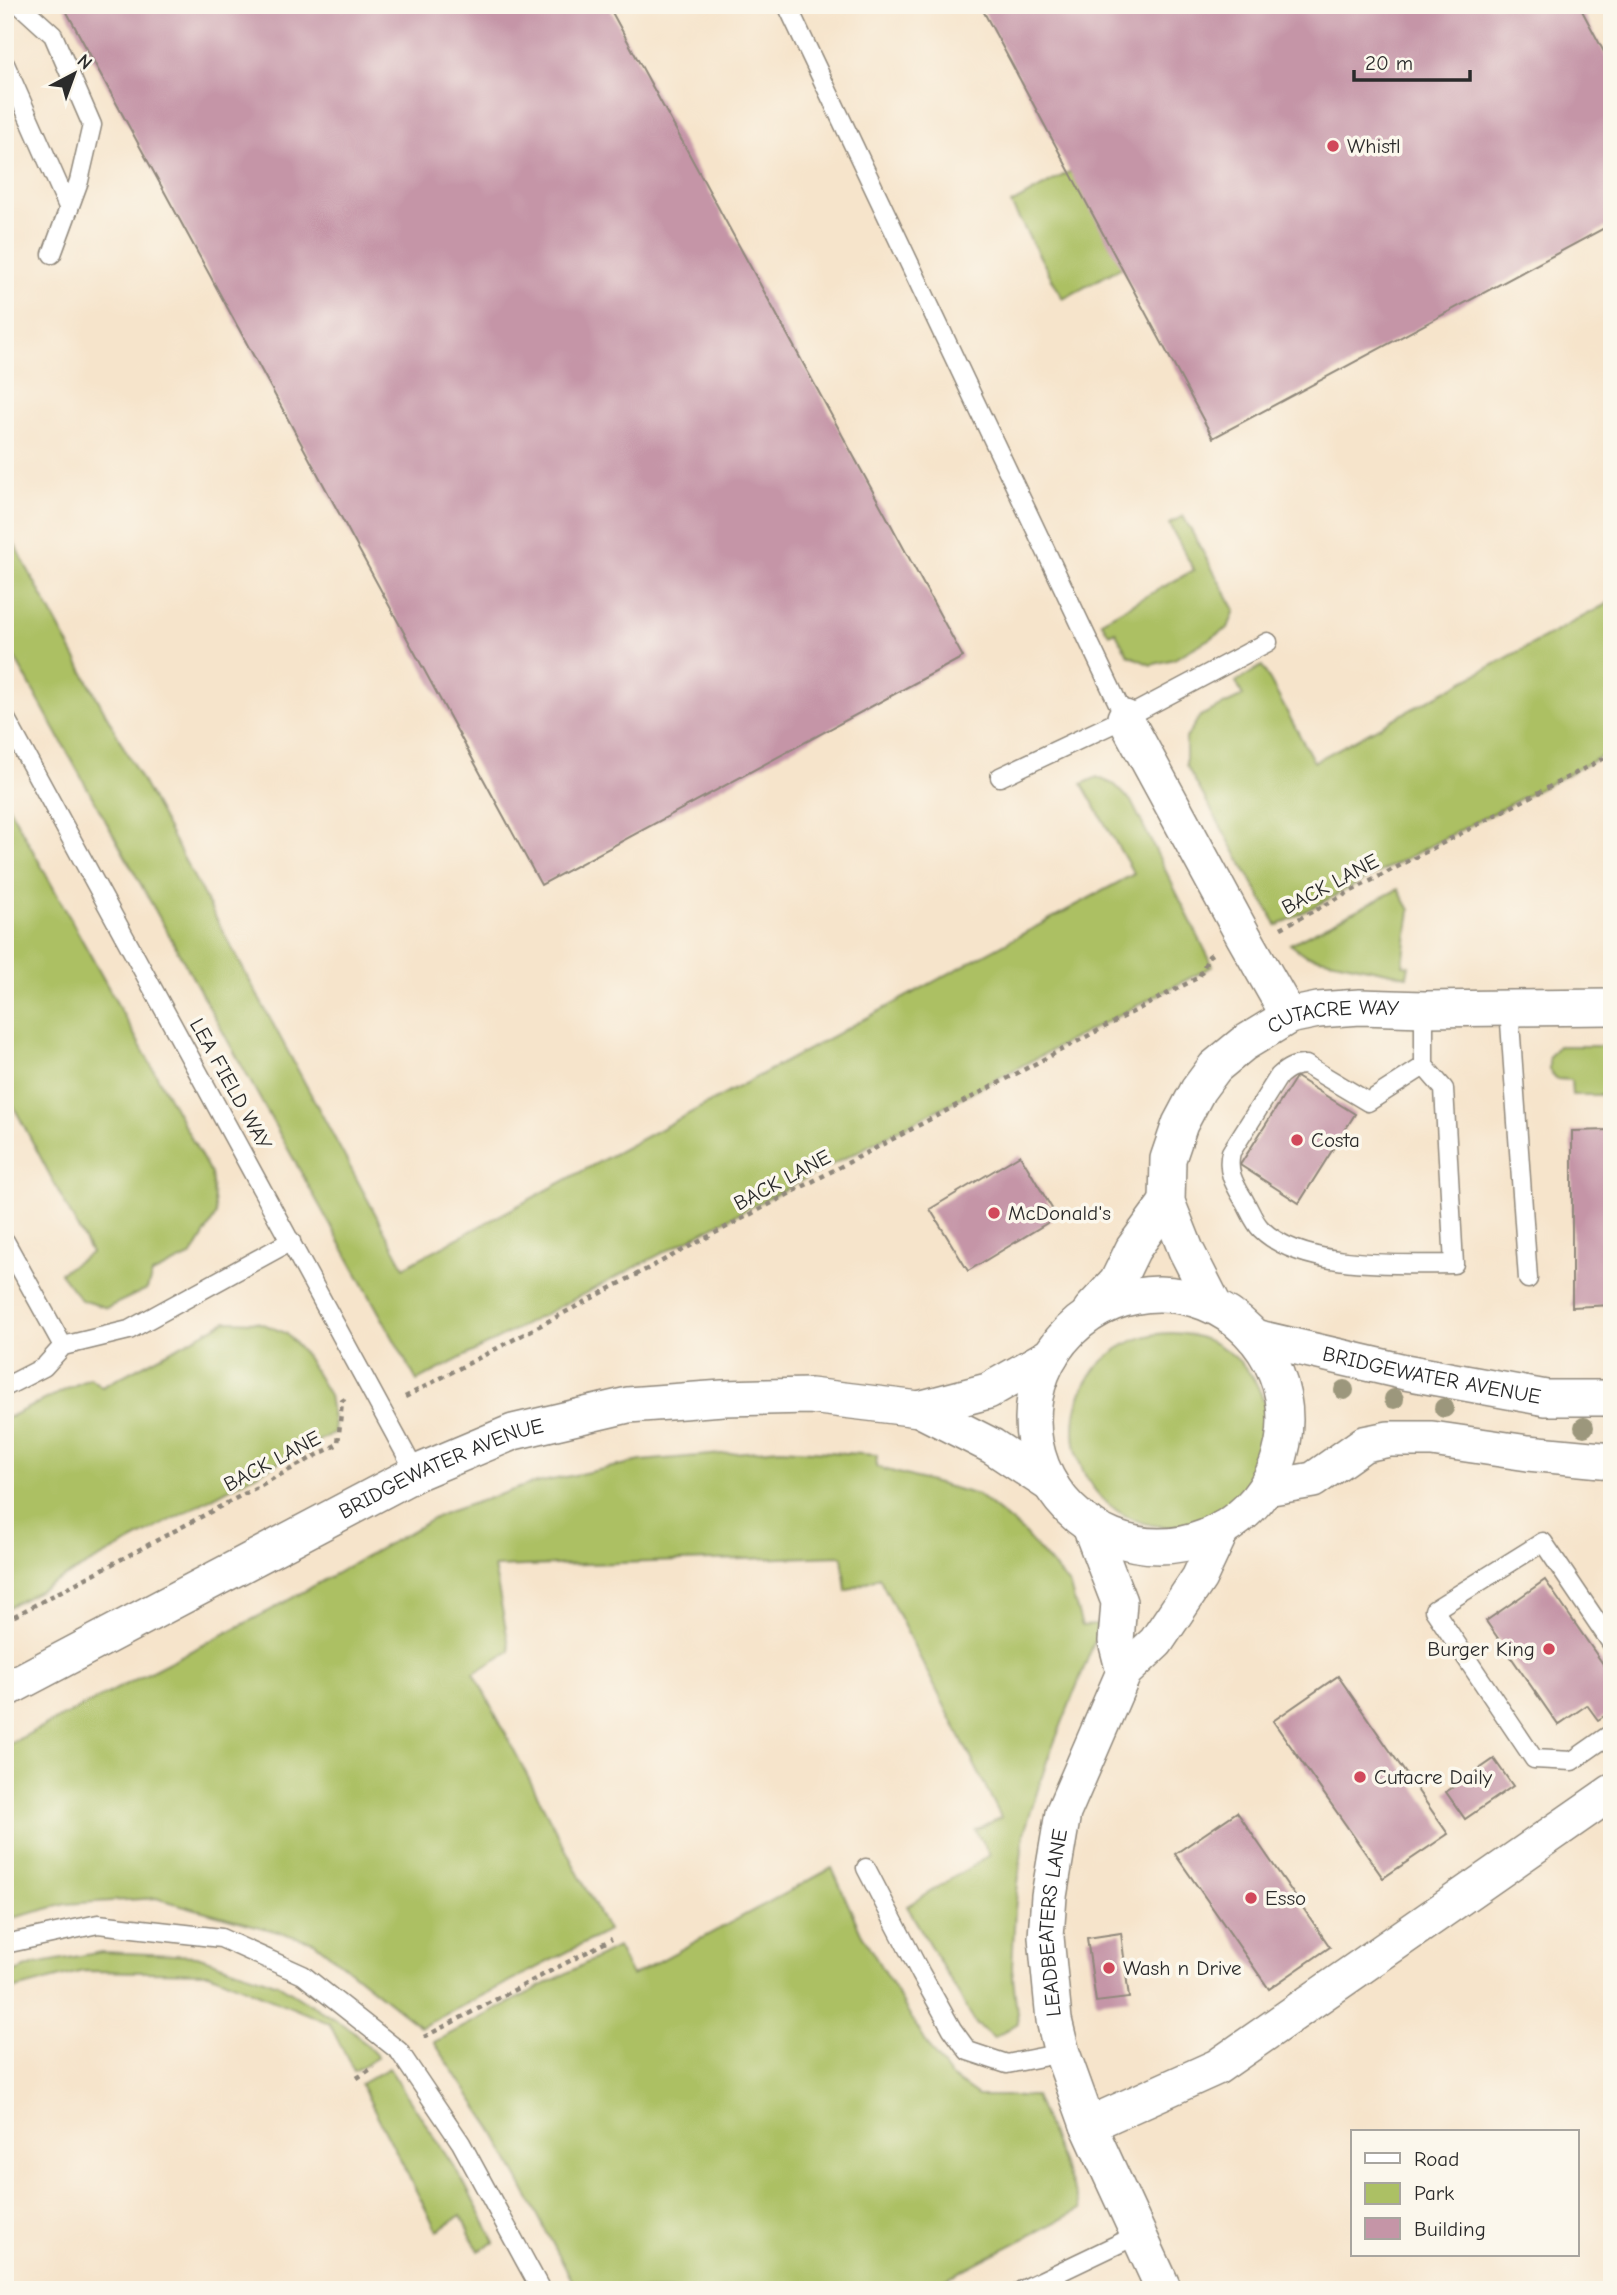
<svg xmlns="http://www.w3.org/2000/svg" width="1617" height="2295" font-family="'Comic Neue',sans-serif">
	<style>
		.green { fill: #acc064; stroke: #6c7648; stroke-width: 2 }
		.building { fill: #c595a7 }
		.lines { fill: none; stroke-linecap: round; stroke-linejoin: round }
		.service-casing { stroke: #90887b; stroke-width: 21 }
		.minor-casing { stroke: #90887b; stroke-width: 38 }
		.path { stroke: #90887b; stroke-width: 4.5; stroke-dasharray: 5 5; stroke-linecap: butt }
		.service { stroke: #fff; stroke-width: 18 }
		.minor { stroke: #fff; stroke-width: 35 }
		.tree { fill: #9c977c }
		.poi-dot { fill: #d1495b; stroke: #fbf7ec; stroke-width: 2.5 }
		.labels { text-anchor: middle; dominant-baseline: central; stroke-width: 7; stroke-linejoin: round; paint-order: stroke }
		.poi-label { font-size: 21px; fill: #2b2b2b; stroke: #fbf7ec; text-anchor: start }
		.street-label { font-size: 21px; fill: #2b2b2b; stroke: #fbf7ec }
	</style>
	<rect width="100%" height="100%" fill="#fbf7ec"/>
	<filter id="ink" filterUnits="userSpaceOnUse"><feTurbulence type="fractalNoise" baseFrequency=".0143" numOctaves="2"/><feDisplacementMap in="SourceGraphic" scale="14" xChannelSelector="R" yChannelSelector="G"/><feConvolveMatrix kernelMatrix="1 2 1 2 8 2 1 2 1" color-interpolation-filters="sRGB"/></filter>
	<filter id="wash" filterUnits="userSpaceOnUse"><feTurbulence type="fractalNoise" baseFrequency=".00686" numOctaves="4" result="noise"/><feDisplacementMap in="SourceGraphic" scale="28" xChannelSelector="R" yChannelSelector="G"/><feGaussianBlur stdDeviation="1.57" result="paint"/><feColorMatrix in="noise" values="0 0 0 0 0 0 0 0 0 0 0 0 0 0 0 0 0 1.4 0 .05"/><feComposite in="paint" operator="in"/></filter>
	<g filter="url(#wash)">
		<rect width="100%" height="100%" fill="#f6e4cb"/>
		<g class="green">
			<polygon points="1078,167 1131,262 1063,299 1011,204"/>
			<polygon points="1183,516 1235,610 1228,628 1174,659 1151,665 1128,655 1115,631 1109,634 1101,621 1194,570 1169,524"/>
			<polygon points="5,527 404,1267 1134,874 1082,784 1097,777 1115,785 1131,801 1213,966 417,1381 5,640"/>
			<polygon points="1612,601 1612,751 1277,926 1186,765 1186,738 1200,716 1243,696 1236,682 1262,666 1314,762"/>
			<polygon points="5,800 211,1174 216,1215 192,1255 152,1274 147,1289 107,1308 81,1300 60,1273 91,1253 5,1090"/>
			<polygon points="1398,889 1410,910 1403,965 1409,966 1407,976 1305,955 1290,944"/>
			<polygon points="1558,1046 1612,1046 1612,1095 1572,1095 1571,1080 1557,1079 1549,1070 1549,1057"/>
			<polygon points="226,1321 257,1322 286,1333 305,1355 329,1395 335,1432 5,1609 5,1419 90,1378 102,1387"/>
			<circle cx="1171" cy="1430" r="97"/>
			<polygon points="780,1449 877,1455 876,1467 978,1495 1023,1532 1069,1584 1082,1626 1097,1625 1095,1640 1047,1761 1024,1833 1015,1909 1012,1967 1018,2023 994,2038 976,2024 907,1906 990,1855 975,1830 1001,1817 879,1577 846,1591 842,1556 494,1567 510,1651 474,1673 608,1931 421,2027 314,1942 156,1898 66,1904 5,1920 5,1746 267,1612 442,1514 528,1485 641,1461"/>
			<polygon points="832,1868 861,1933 930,2049 950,2076 978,2096 1035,2096 1081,2209 924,2290 577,2290 493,2130 434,2042 617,1947 632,1976"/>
			<polygon points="102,1952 197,1956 278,1984 353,2031 378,2057 354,2071 329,2023 209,1973 83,1971 5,1992 5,1976 35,1964"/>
			<polygon points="389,2068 463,2181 495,2242 478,2251 461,2215 437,2231 361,2084"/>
		</g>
		<g id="blocks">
			<g class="building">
				<polygon points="63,5 608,5 963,657 541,885"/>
				<polygon points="980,5 1579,5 1612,67 1612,224 1213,438"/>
				<polygon points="1296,1077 1355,1114 1299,1203 1240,1165"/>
				<polygon points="1612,1130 1612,1305 1572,1307 1572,1131"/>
				<polygon points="1020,1155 1057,1217 968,1271 930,1209"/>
				<polygon points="1545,1580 1612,1677 1612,1711 1598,1720 1587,1705 1558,1725 1486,1621"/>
				<polygon points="1338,1676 1448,1834 1383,1878 1273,1721"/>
				<polygon points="1494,1759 1513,1786 1465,1819 1446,1792"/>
				<polygon points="1237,1812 1330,1947 1269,1989 1175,1854"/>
				<polygon points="1121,1933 1129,1998 1096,2002 1087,1938"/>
			</g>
		</g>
	</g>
	<g filter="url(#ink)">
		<use href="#blocks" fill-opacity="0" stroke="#90887b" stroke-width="2"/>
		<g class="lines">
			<defs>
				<g id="service">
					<polyline points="20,5 53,35 92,125 79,181 52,254"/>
					<polyline points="787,5 1125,718"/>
					<polyline points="5,64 69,209"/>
					<polyline points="5,717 416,1473"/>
					<polyline points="1000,777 1125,718 1268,642"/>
					<polyline points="1509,1008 1528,1279"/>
					<path d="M1424,1066L1368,1102L1306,1065C1294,1065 1288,1068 1279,1076L1231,1152C1226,1172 1235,1185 1245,1202C1250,1211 1254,1222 1261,1229C1303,1270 1400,1264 1454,1264L1444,1089L1424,1066V1009"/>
					<polyline points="5,1241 63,1346"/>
					<polyline points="5,1387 44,1367 63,1346 129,1330 291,1241"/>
					<polyline points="1612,1644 1543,1542 1434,1610 1534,1759 1572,1761 1612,1733"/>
					<polyline points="866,1868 921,1974 952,2029 968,2051 1007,2064 1062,2053"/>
					<polyline points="5,1944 98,1924 221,1938 303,1975 399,2051 461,2143 541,2290"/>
					<polyline points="1022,2290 1139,2234"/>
				</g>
				<g id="minor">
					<polyline points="1125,718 1244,937 1289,1016"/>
					<circle cx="1159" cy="1420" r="126"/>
					<path id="s1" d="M1213,1303L1186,1250L1167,1202L1168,1159L1180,1124L1198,1090L1215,1067L1243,1044L1289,1016L1318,1010L1360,1007L1424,1009L1612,1007"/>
					<polyline points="1091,1310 1117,1282 1133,1249 1167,1202"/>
					<path id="s2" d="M1254,1337L1405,1372L1546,1398H1612"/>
					<polyline points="919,1409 988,1391 1051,1355"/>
					<polyline points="1266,1488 1313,1480 1364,1444 1389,1439 1432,1439 1528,1453 1612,1461"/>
					<polyline points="1089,1524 1119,1602 1116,1641 1124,1672"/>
					<path id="s3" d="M5,1690L416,1473L513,1432L628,1405L723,1398L810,1396L919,1409L992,1446L1051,1485"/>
					<polyline points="1088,2125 1217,2067 1612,1792"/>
					<path id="s4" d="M1164,2290L1088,2125L1062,2053L1054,2020L1046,1937L1049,1896L1063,1813L1124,1672L1156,1642L1199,1578L1222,1529"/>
				</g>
			</defs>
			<use href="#service" class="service-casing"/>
			<use href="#minor" class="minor-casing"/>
			<g class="path">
				<polyline points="1281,928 1612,754"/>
				<polyline points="405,1397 1199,977 1209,956 1212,954"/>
				<polyline points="5,1621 338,1444 342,1401 345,1399"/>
				<polyline points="424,2037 612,1939"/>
				<polyline points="357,2078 374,2067"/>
			</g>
			<use href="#service" class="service"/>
			<use href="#minor" class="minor"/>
		</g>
		<g class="tree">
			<circle cx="1344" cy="1390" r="10"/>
			<circle cx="1394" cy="1399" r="10"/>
			<circle cx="1444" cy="1408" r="10"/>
			<circle cx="1584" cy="1427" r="10"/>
		</g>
	</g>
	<g class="poi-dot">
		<circle cx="1333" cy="146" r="7"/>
		<circle cx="1297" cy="1140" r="7"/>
		<circle cx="994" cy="1213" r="7"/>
		<circle cx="1549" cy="1649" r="7"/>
		<circle cx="1360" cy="1777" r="7"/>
		<circle cx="1251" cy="1898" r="7"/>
		<circle cx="1109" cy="1968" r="7"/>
	</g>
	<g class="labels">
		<g class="poi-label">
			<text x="1347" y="146">Whistl</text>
			<text x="1311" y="1140">Costa</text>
			<text x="1008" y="1213">McDonald's</text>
			<text x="1535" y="1649" text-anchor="end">Burger King</text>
			<text x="1374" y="1777">Cutacre Daily</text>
			<text x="1265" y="1898">Esso</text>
			<text x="1123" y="1968">Wash n Drive</text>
		</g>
		<g class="street-label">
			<text transform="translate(1330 884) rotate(-28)">BACK LANE</text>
			<text stroke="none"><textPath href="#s1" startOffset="392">CUTACRE WAY</textPath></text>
			<text transform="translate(231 1084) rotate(61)">LEA FIELD WAY</text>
			<text transform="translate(782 1180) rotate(-28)">BACK LANE</text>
			<text stroke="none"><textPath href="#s2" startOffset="182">BRIDGEWATER AVENUE</textPath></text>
			<text transform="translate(272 1461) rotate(-28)">BACK LANE</text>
			<text stroke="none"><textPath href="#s3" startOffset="490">BRIDGEWATER AVENUE</textPath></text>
			<text stroke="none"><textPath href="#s4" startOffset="390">LEADBEATERS LANE</textPath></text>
		</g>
	</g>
	<rect width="1617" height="2295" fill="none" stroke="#fbf7ec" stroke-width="28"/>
	<rect x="1351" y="2130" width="228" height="126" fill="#fbf7ec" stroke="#a8a59f" stroke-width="2"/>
	<rect x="1365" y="2153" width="35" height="10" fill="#ffffff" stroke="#a8a59f" stroke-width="2"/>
	<text x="1414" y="2166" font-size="21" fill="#2b2b2b">Road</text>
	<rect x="1365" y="2183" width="35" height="21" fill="#acc064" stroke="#a8a59f" stroke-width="2"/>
	<text x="1414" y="2200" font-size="21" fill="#2b2b2b">Park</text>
	<rect x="1365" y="2218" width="35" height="21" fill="#c595a7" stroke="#a8a59f" stroke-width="2"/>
	<text x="1414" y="2236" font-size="21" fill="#2b2b2b">Building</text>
	<g transform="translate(74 74) rotate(41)" stroke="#fbf7ec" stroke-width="5" paint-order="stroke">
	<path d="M0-5L12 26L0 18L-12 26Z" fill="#2b2b2b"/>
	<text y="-10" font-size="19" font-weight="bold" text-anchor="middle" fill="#2b2b2b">N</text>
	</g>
	<path d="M1354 70v10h116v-10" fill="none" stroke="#2b2b2b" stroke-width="3.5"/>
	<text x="1365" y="70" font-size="21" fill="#2b2b2b" stroke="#fbf7ec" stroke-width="5" paint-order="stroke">20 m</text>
</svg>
